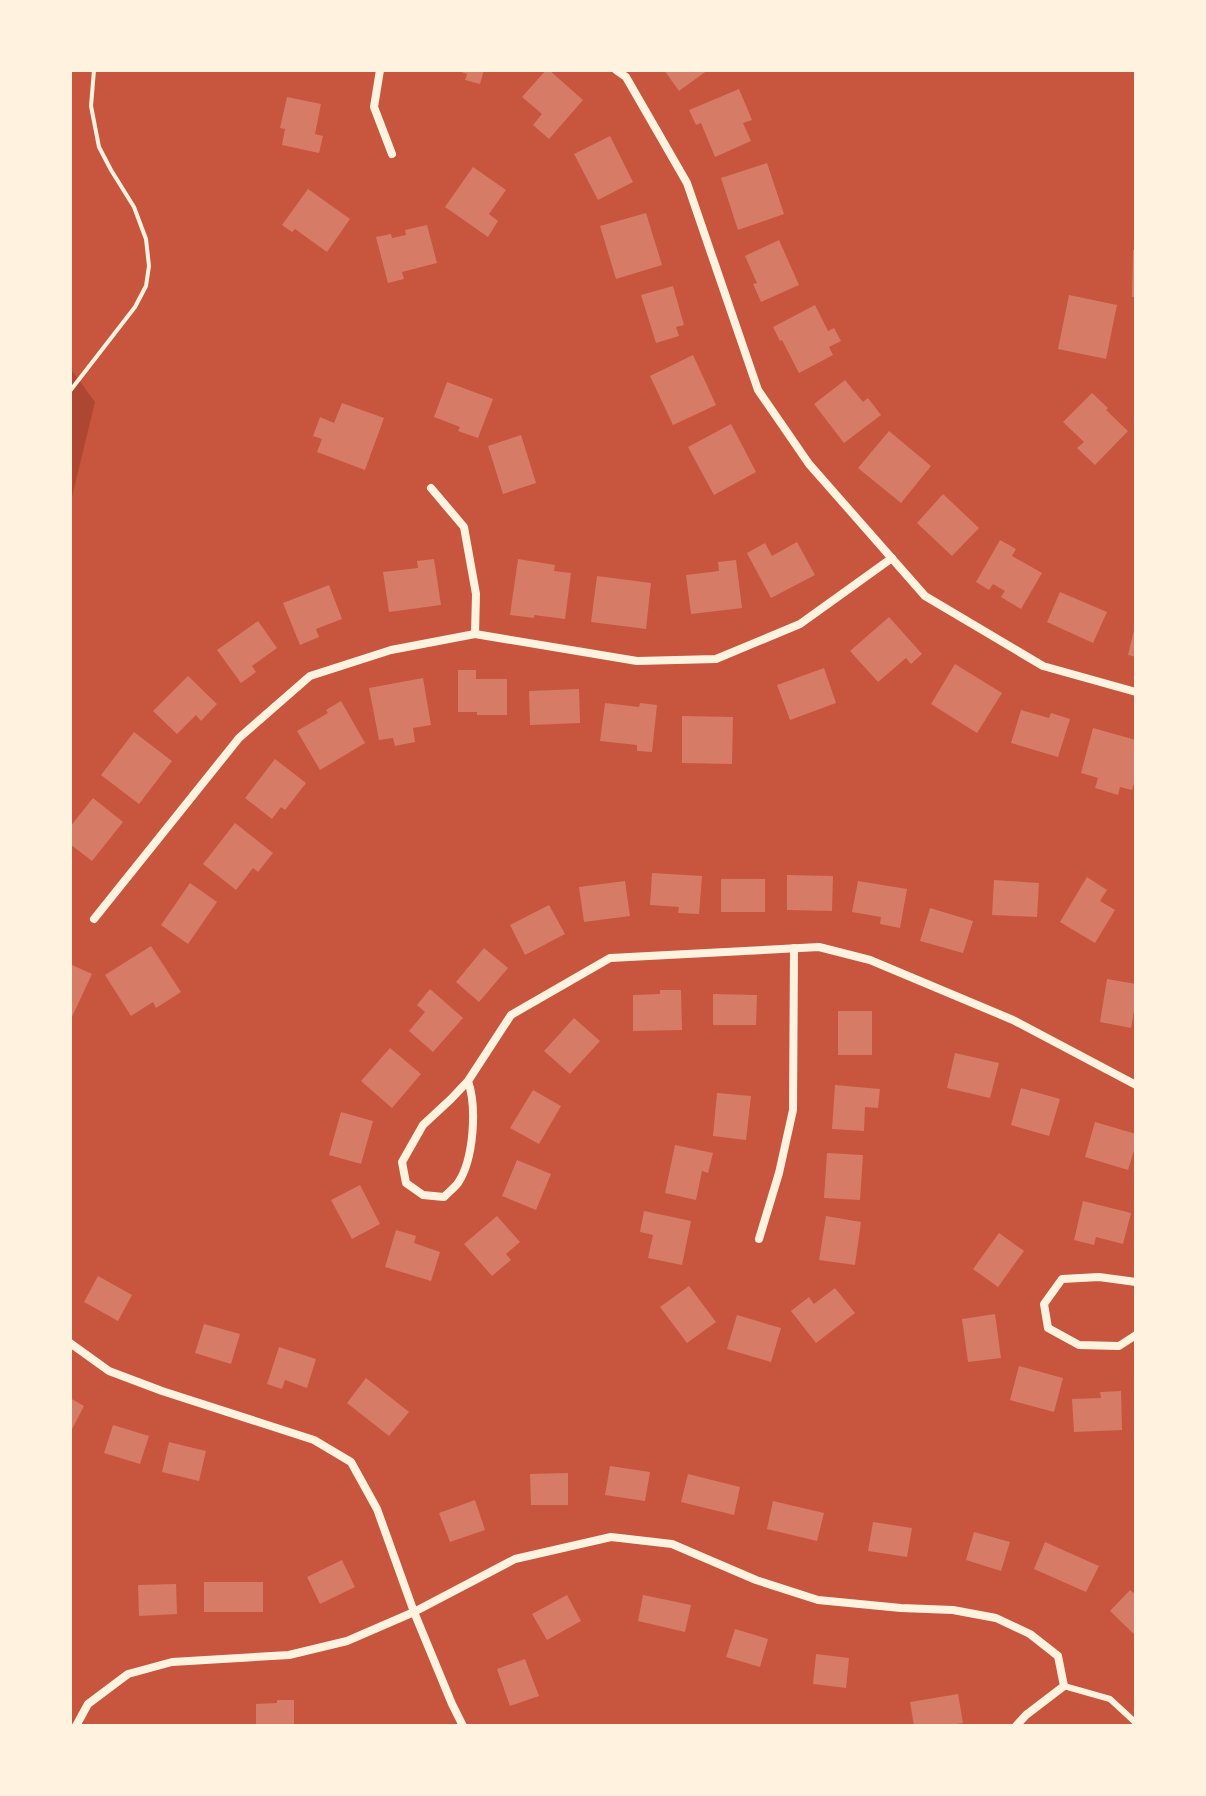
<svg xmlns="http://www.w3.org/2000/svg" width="1206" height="1796" font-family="Signika,sans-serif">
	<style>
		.green { fill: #ae4732 }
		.building { fill: #d67c66 }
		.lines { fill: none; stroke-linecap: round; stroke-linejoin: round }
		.path { stroke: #fff3e0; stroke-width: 4 }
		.service { stroke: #fff3e0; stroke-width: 6 }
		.minor { stroke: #fff3e0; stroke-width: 8 }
	</style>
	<rect width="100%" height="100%" fill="#c8553d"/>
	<polygon class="green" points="70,368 95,402 70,505"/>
	<g class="building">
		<polygon points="456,70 484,70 480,84 465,80 467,74"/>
		<polygon points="546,70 549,70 583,100 549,139 533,125 542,114 522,97"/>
		<polygon points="664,70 708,70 679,91"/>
		<polygon points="739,89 752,120 743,123 751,141 715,157 701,123 696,125 689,110"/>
		<polygon points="287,97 321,104 315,134 323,136 319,153 282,145 285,129 280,128"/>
		<polygon points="610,136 633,182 598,200 574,154"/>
		<polygon points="767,163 784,214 738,230 721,178"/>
		<polygon points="473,167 506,190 489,214 498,221 488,237 445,207"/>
		<polygon points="308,189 350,219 327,252 295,229 292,232 282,225"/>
		<polygon points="646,213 662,265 616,279 600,226"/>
		<polygon points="427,225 437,263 402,272 404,279 388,283 376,237 391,234 392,238 406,235 405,230"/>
		<polygon points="779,240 799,285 761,302 753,284 757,283 745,256"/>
		<polygon points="1133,250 1136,250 1136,297 1132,297"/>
		<polygon points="673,286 684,325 676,327 679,336 656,343 641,295"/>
		<polygon points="1069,295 1117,305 1106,359 1058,349"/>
		<polygon points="815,305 828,331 834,328 841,341 829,347 833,355 799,373 782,340 780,341 773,327"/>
		<polygon points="693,355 716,405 673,425 650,376"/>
		<polygon points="845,380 863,402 868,398 881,415 844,443 814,404"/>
		<polygon points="447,382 493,399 478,438 458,431 460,427 434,417"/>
		<polygon points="1092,393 1108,408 1106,410 1128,431 1095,465 1077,448 1084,442 1063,422"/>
		<polygon points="342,403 384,418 365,470 317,452 322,439 313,436 320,417 334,423"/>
		<polygon points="731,424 756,472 714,495 688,447"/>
		<polygon points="889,431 931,466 901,503 858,468"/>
		<polygon points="521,435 536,483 503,494 488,446"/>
		<polygon points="943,494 979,528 952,556 917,523"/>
		<polygon points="1000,540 1016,549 1012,556 1042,573 1021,609 1001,597 1005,591 993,584 989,590 976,582"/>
		<polygon points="797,542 815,575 771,598 747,553 765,543 772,556"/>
		<polygon points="434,559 441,605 389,612 383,572 418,568 417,561"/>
		<polygon points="518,559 555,565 554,571 571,573 565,619 534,615 534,618 510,615"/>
		<polygon points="736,560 742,608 691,614 686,575 719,571 718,562"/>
		<polygon points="597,576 651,583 646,629 591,622"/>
		<polygon points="329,585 342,619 316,629 319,637 300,645 283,603"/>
		<polygon points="1060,592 1107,612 1093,643 1047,622"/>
		<polygon points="889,617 922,654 911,664 906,658 878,682 850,651"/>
		<polygon points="258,621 277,648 252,666 256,672 241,683 217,650"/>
		<polygon points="1135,626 1136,627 1136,657 1128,655"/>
		<polygon points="955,664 1002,693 977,733 931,704"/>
		<polygon points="824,668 836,703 790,720 777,685"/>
		<polygon points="458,670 476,670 476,679 507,679 507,715 477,715 477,712 458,712"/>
		<polygon points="188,676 217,704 201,721 196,715 177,734 153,711"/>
		<polygon points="423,678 431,725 413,728 415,742 395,746 393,738 379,740 369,688"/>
		<polygon points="579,689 580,723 530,725 529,691"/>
		<polygon points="341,701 365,743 320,770 297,731 328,713 326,710"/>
		<polygon points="605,703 639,707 640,703 657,705 652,752 637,751 637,745 600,741"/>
		<polygon points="1021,710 1049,718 1051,713 1070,719 1058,757 1011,743"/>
		<polygon points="682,716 733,717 732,764 682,763"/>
		<polygon points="1093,728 1136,740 1136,777 1132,790 1120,787 1118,795 1095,788 1098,778 1081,773"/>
		<polygon points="134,732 172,761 139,804 101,775"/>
		<polygon points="275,759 306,783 285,810 281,807 272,819 245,798"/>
		<polygon points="93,798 123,822 92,861 70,844 70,827"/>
		<polygon points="235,823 273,853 258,872 253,868 236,890 203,864"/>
		<polygon points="652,873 702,876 699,914 678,913 679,907 650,905"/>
		<polygon points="787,875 833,876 832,911 787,910"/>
		<polygon points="1087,877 1107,890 1100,901 1115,910 1095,943 1060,922"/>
		<rect x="721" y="879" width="44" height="33"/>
		<polygon points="994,880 1039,883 1037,917 992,915"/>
		<polygon points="625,881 630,916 584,922 579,887"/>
		<polygon points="858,881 907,889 900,928 880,924 881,917 852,912"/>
		<polygon points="190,883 217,902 188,944 161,925"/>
		<polygon points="549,905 565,934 525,955 510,925"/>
		<polygon points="930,908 973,921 963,953 920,941"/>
		<polygon points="151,946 181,992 156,1008 153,1002 131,1016 105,975"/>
		<polygon points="484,948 508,968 479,1002 456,982"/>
		<polygon points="70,964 92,974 70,1021"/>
		<polygon points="1107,979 1136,984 1136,1000 1131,1028 1100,1022"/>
		<polygon points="430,989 463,1018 433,1052 409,1031 425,1012 417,1005"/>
		<polygon points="660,990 681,990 682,1030 633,1031 633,995 660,994"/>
		<polygon points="713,994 757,995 756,1025 713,1025"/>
		<rect x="838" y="1011" width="34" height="44"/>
		<polygon points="574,1018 600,1041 570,1074 544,1051"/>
		<polygon points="390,1048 421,1074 392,1108 361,1081"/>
		<polygon points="955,1053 999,1063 990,1098 947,1088"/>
		<polygon points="835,1085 880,1089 878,1108 865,1107 864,1131 832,1129"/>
		<polygon points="1021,1088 1060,1099 1049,1136 1011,1125"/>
		<polygon points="533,1090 561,1106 539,1144 510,1128"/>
		<polygon points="717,1093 751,1096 746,1140 713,1136"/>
		<polygon points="341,1112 373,1121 361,1164 329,1155"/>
		<polygon points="1095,1122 1136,1134 1136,1144 1128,1170 1085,1157"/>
		<polygon points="675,1145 713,1153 708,1173 702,1171 696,1200 665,1193"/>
		<polygon points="827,1153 863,1155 860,1200 824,1198"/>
		<polygon points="517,1160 551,1174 536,1210 502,1196"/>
		<polygon points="360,1185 380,1224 352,1239 331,1200"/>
		<polygon points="1083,1201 1131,1213 1123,1244 1096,1237 1094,1245 1074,1240"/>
		<polygon points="644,1211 691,1221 682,1265 648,1258 653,1235 640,1232"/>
		<polygon points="497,1216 520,1242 506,1254 511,1260 492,1276 464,1244"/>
		<polygon points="826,1216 861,1222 855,1265 819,1260"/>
		<polygon points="396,1230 416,1236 414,1243 440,1252 431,1281 385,1267"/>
		<polygon points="999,1233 1024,1251 998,1287 973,1269"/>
		<polygon points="98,1276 132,1295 118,1321 84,1302"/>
		<polygon points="689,1286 716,1322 687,1343 660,1307"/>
		<polygon points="835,1288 855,1313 816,1343 791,1311 809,1297 814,1304"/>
		<polygon points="995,1314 1001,1358 968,1362 962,1319"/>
		<polygon points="737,1315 781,1328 771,1362 727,1349"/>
		<polygon points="204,1324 240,1334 231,1364 195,1353"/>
		<polygon points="279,1347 316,1359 307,1388 285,1380 282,1389 267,1384"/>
		<polygon points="1019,1366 1063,1378 1054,1412 1010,1400"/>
		<polygon points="366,1378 409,1412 389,1436 347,1403"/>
		<polygon points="1121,1391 1122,1430 1074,1432 1072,1399 1101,1398 1100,1392"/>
		<polygon points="70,1398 84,1406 70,1433"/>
		<polygon points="113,1425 149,1436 140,1464 104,1453"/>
		<polygon points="169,1442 206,1451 199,1481 162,1472"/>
		<polygon points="610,1466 650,1472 645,1501 605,1495"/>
		<polygon points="568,1473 568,1505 531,1505 530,1474"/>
		<polygon points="688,1474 740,1487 734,1515 681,1502"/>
		<polygon points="475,1500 485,1530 450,1542 439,1513"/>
		<polygon points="773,1501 824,1513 817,1541 767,1529"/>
		<polygon points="873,1522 912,1528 907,1557 868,1551"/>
		<polygon points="974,1532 1010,1542 1001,1571 966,1560"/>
		<polygon points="1045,1542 1099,1566 1086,1592 1034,1569"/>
		<polygon points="342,1560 355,1587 320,1604 307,1577"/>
		<rect x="204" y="1582" width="59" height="30"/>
		<polygon points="176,1584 177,1614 139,1616 138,1585"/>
		<polygon points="1130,1590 1136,1595 1136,1636 1110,1611"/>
		<polygon points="567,1595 581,1621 547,1640 532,1614"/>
		<polygon points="643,1595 691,1605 685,1632 638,1621"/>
		<polygon points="735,1629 768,1639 760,1667 726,1657"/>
		<polygon points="816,1654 849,1658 846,1688 813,1684"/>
		<polygon points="525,1659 539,1696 510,1706 497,1669"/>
		<polygon points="958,1694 963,1723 943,1726 914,1726 910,1702"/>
		<polygon points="277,1700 294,1700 294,1726 256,1726 256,1704 277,1703"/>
	</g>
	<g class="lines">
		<polyline class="path" points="70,391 135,307 146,286 149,266 146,239 134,207 111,170 99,147 91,106 94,70"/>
		<polyline class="service" points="1064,1686 1110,1699 1136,1723"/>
		<g class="minor">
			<polyline points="380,70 374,107 392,154"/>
			<polyline points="616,70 626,77 687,183 758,390 809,464 925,596 1043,666 1136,692"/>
			<polyline points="431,488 464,527 476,594 475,634"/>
			<polyline points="94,919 239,738 310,676 391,650 475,634 637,661 716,659 800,624 892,558"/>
			<path d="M468,1081C477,1107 474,1159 458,1183C454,1188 449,1192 444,1197L423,1195L406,1183L402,1162L423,1125L451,1099L468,1081L511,1015L610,958L819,947L870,960L1013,1020L1136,1085"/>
			<polyline points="759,1239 779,1173 793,1110 794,948"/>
			<polyline points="1136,1282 1099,1277 1062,1279 1044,1304 1048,1328 1079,1345 1119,1346 1136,1335"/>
			<polyline points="70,1343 109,1371 162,1391 314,1440 351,1462 377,1509 414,1612 452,1704 463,1726"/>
			<polyline points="76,1726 88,1704 128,1674 172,1662 289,1655 347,1641 414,1612 515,1559 611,1537 672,1544 756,1580 818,1600 901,1608 953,1610 996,1618 1030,1634 1058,1656 1064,1686 1026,1715 1016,1726"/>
		</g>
	</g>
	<rect width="1206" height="1796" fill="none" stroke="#fff3e0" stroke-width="144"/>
</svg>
